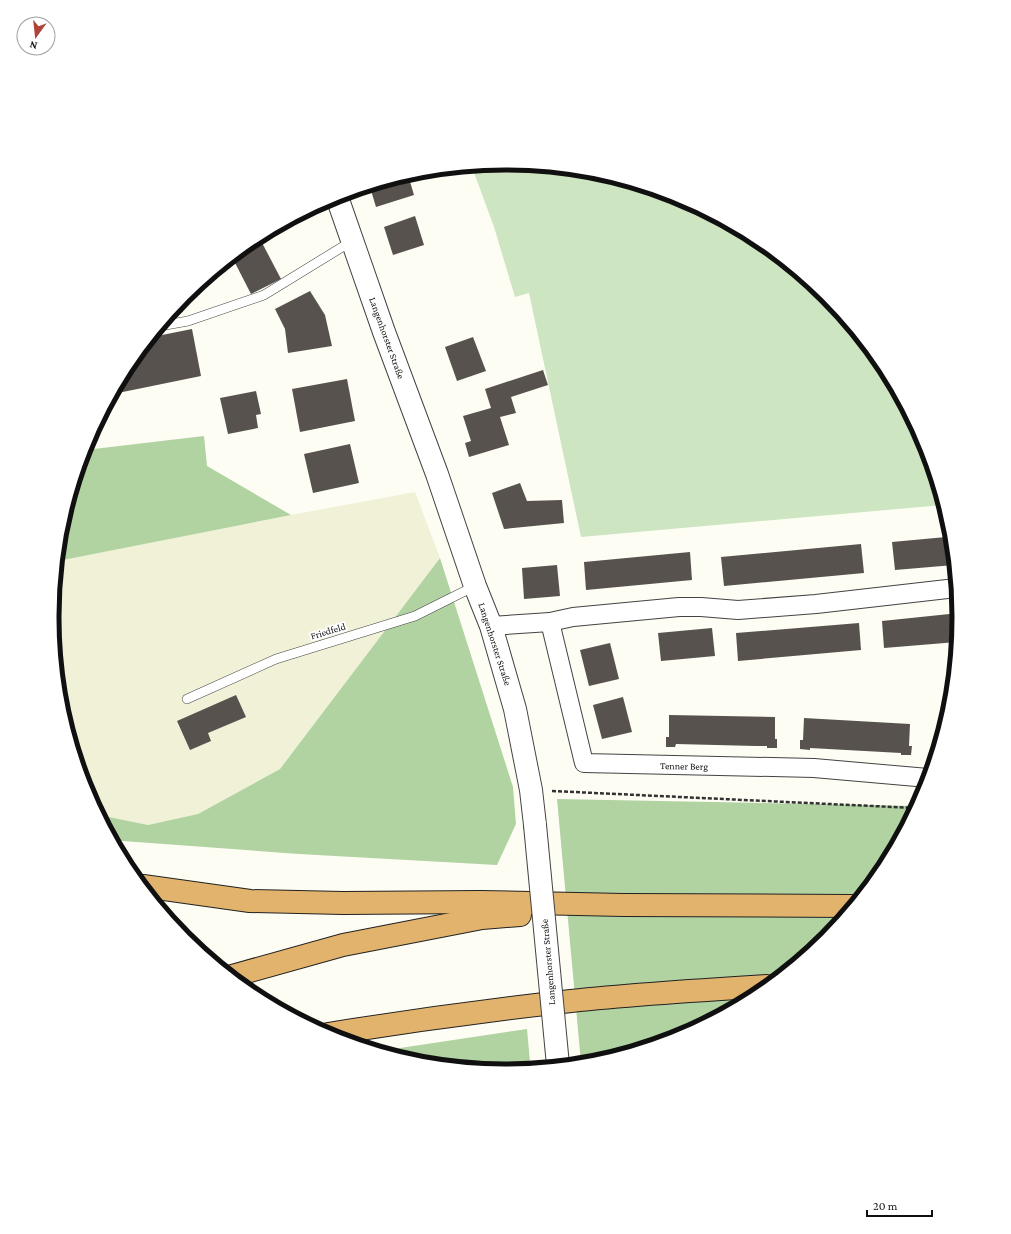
<svg xmlns="http://www.w3.org/2000/svg" width="1011" height="1234" font-family="'Crimson Pro',serif">
	<style>
		.farmland { fill: #f0f1d6 }
		.green { fill: #cee5c1 }
		.forest { fill: #b1d3a2 }
		.building { fill: #57524d }
		.lines { fill: none; stroke-linecap: round; stroke-linejoin: round }
		.service-casing { stroke: #434343; stroke-width: 10 }
		.minor-casing { stroke: #434343; stroke-width: 20 }
		.tertiary-casing { stroke: #434343; stroke-width: 24 }
		.motorway-casing { stroke: #212121; stroke-width: 24 }
		.path { stroke: #323232; stroke-width: 2.5; stroke-dasharray: 4 2; stroke-linecap: butt }
		.service { stroke: #fff; stroke-width: 9 }
		.minor { stroke: #fff; stroke-width: 18 }
		.tertiary { stroke: #fff; stroke-width: 22 }
		.motorway { stroke: #e2b36d; stroke-width: 22 }
		.tertiary-bridge-casing { stroke: #434343; stroke-width: 24; stroke-linecap: butt }
		.tertiary-bridge { stroke: #fff; stroke-width: 22 }
		.labels { text-anchor: middle; dominant-baseline: central; stroke-width: 4; stroke-linejoin: round; paint-order: stroke }
		.street-label { font-size: 10px; fill: #101010; stroke: #fff }
		.rim { fill: none; stroke: #101010; stroke-width: 5 }
	</style>
	<rect width="100%" height="100%" fill="#fdfdf4"/>
	<polygon class="farmland" points="415,492 440,558 280,769 198,814 148,825 99,815 86,790 61,705 52,617 58,561 291,515"/>
	<polygon class="green" points="506,164 594,172 679,198 758,240 826,296 883,365 925,444 943,505 581,537 529,293 515,297 494,227 472,167"/>
	<g class="forest">
		<polygon points="204,436 207,466 291,515 58,561 61,528 85,450"/>
		<polygon points="440,558 513,787 516,824 497,865 299,854 123,841 112,839 99,815 148,825 198,814 280,769"/>
		<polygon points="557,799 916,806 882,869 826,938 757,994 679,1036 594,1062 581,1063"/>
		<polygon points="527,1029 530,1062 484,1068 417,1062 380,1051"/>
	</g>
	<g class="building">
		<polygon points="408,175 414,195 376,207 370,187"/>
		<polygon points="415,216 424,245 393,255 384,227"/>
		<polygon points="259,237 281,279 251,294 232,257 254,240"/>
		<polygon points="310,291 325,315 332,346 288,353 285,329 275,309"/>
		<polygon points="181,301 183,312 170,315 174,309"/>
		<polygon points="192,329 201,376 113,394 129,365 152,337"/>
		<polygon points="473,337 486,371 457,381 445,347"/>
		<polygon points="543,370 548,385 511,397 516,413 500,417 509,445 469,457 465,443 471,441 463,416 491,408 485,389"/>
		<polygon points="347,379 355,421 300,432 292,389"/>
		<polygon points="256,391 261,414 256,415 258,428 228,434 220,398"/>
		<polygon points="350,444 359,483 313,493 304,454"/>
		<polygon points="520,483 527,501 562,500 564,523 504,529 492,493"/>
		<polygon points="946,537 951,537 954,565 895,570 892,542"/>
		<polygon points="861,544 864,573 724,586 721,557"/>
		<polygon points="690,552 692,580 586,590 584,562"/>
		<polygon points="557,565 560,596 524,599 522,568"/>
		<polygon points="959,613 957,642 884,648 882,621"/>
		<polygon points="859,623 861,650 738,661 736,633"/>
		<polygon points="712,628 715,656 661,661 658,633"/>
		<polygon points="610,643 619,679 589,686 580,650"/>
		<polygon points="236,695 246,717 208,733 211,741 190,750 177,721"/>
		<polygon points="623,697 632,732 602,739 593,705"/>
		<polygon points="669,715 775,717 775,739 777,739 777,748 767,748 767,746 756,746 676,744 675,747 666,747 666,737 669,737"/>
		<polygon points="804,718 910,724 909,746 912,746 911,755 901,755 901,753 810,748 810,750 800,749 800,740 803,740"/>
		<polygon points="939,726 944,726 934,759 934,747 937,748"/>
	</g>
	<g class="lines">
		<defs>
			<g id="service">
				<polyline points="160,326 188,321 264,295 352,241"/>
				<polyline points="187,699 276,659 415,616 475,586"/>
			</g>
			<g id="minor">
				<polyline points="550,622 584,763 814,768 928,778"/>
				<polyline points="491,626 550,622 573,617 679,607 701,607 738,610 816,604 956,588"/>
			</g>
			<polyline id="tertiary" points="337,197 384,332 437,474 475,586 491,626 515,709 531,790 535,825"/>
			<g id="motorway">
				<polyline points="143,886 250,901 343,903 481,902 623,905 852,906"/>
				<polyline points="232,976 343,945 482,918 520,915"/>
				<path d="M328,1034C409,1021 490,1010 571,1001C636,994 702,990 767,986"/>
			</g>
		</defs>
		<use href="#service" class="service-casing"/>
		<use href="#minor" class="minor-casing"/>
		<use href="#tertiary" class="tertiary-casing"/>
		<use href="#motorway" class="motorway-casing"/>
		<polyline class="path" points="552,791 915,808"/>
		<use href="#service" class="service"/>
		<use href="#minor" class="minor"/>
		<use href="#tertiary" class="tertiary"/>
		<use href="#motorway" class="motorway"/>
		<defs>
			<polyline id="tertiary-bridge" points="535,825 558,1065"/>
		</defs>
		<use href="#tertiary-bridge" class="tertiary-bridge-casing"/>
		<use href="#tertiary-bridge" class="tertiary-bridge"/>
	</g>
	<g class="labels">
		<g class="street-label">
			<text transform="translate(387 338) rotate(70)">Langenhorster Straße</text>
			<text transform="translate(328 631) rotate(-17)">Friedfeld</text>
			<text transform="translate(495 644) rotate(72)">Langenhorster Straße</text>
			<text transform="translate(684 766) rotate(1)">Tenner Berg</text>
			<text transform="translate(548 962) rotate(-95)">Langenhorster Straße</text>
		</g>
	</g>
	<path d="M0 0H1011V1234H0ZM505 170H506A446 446 0 0 1 952 616V618A446 446 0 0 1 506 1064H505A446 446 0 0 1 59 618V616A446 446 0 0 1 505 170Z" fill="#fff" fill-rule="evenodd"/>
	<path class="rim" d="M505 170H506A446 446 0 0 1 952 616V618A446 446 0 0 1 506 1064H505A446 446 0 0 1 59 618V616A446 446 0 0 1 505 170Z"/>
	<g transform="translate(36 36) rotate(195)"><circle r="19" fill="#ffffff" stroke="#9f9f9f"/>
	<path d="M0-3L7 15L0 10L-7 15Z" fill="#af4439"/>
	<text y="-6" font-size="11" font-weight="bold" text-anchor="middle" fill="#101010">N</text>
	</g>
	<path d="M867 1210v6h65v-6" fill="none" stroke="#101010" stroke-width="2"/>
	<text x="873" y="1210" font-size="12" fill="#101010" stroke="#ffffff" stroke-width="3" paint-order="stroke">20 m</text>
</svg>
